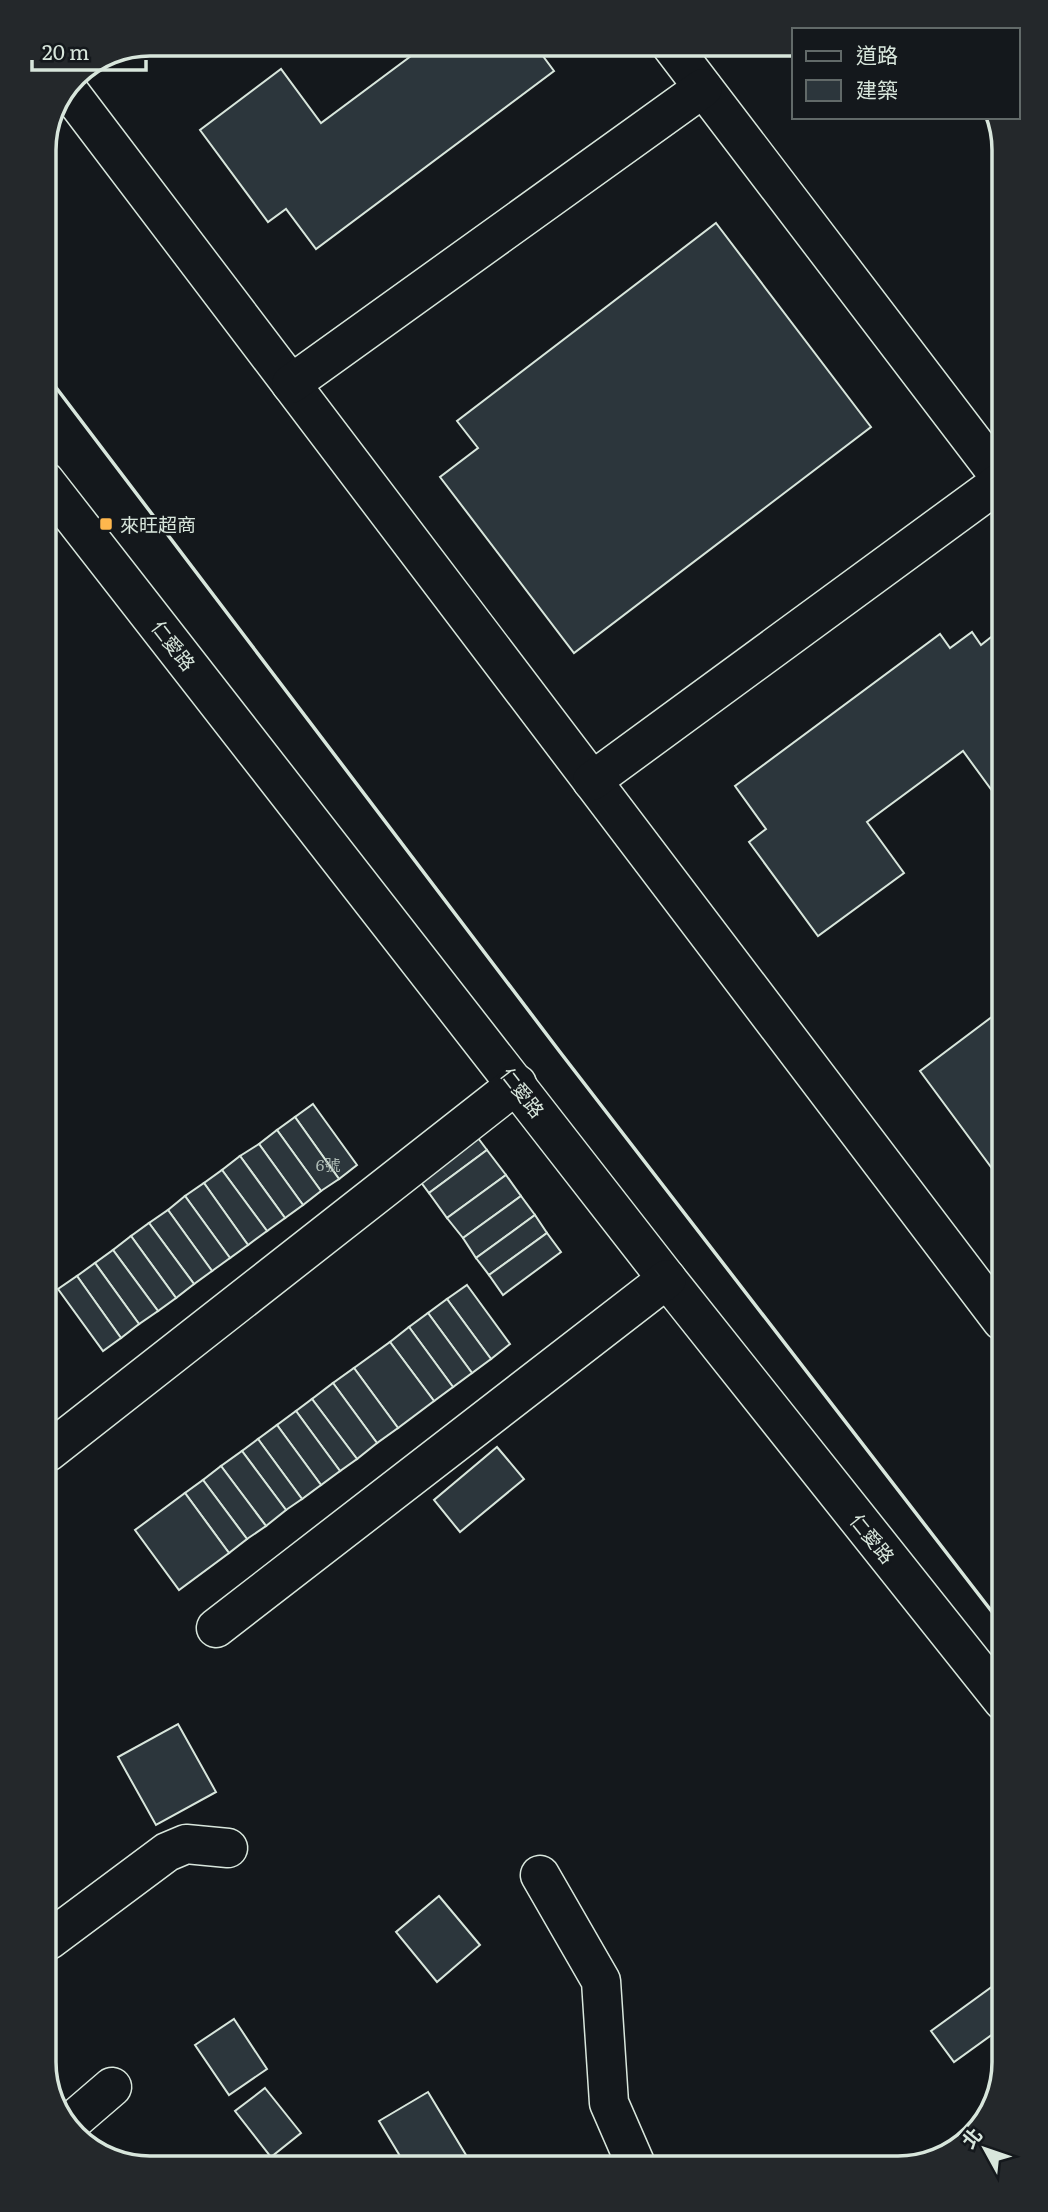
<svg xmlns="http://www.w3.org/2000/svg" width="1048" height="2212" font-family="Literata,'Noto Sans TC',serif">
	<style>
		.building { fill: #2c363c; stroke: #d8e6dc; stroke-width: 2 }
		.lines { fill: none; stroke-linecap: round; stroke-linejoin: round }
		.minor-casing { stroke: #d8e6dc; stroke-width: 41 }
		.minor { stroke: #14181c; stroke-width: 38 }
		.wall { stroke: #d8e6dc; stroke-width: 3.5 }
		.poi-dot { fill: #ffb74d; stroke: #14181c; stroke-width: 2.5 }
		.labels { text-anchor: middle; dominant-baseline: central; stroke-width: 5; stroke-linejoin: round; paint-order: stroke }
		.number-label { font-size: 16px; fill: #adbab4 }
		.poi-label { font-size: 19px; fill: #d8e6dc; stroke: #14181c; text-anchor: start }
		.street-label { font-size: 19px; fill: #d8e6dc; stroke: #14181c }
		.rim { fill: none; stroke: #d8e6dc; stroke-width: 3.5 }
	</style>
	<rect width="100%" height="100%" fill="#14181c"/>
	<g class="building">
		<polygon points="415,44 534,44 554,71 316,249 286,209 268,222 200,130 281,69 321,123 419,50"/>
		<polygon points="716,223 871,427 574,653 440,477 478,448 457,421"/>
		<polygon points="1000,630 1001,803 963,751 867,822 904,873 818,936 749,842 766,829 735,786 940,634 950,648 972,632 981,645"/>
		<polygon points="1001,1010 1002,1182 920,1071"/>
		<polygon points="313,1104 357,1165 339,1179 295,1117"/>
		<polygon points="295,1117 339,1179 321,1191 277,1130"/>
		<polygon points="277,1130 321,1191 303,1205 259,1144"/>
		<polygon points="472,1130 487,1150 429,1193 414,1173"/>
		<polygon points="259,1144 303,1205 285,1218 240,1156"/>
		<polygon points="487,1150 506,1175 447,1218 429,1193"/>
		<polygon points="240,1156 285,1218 267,1231 222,1170"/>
		<polygon points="222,1170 267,1231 248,1245 204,1183"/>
		<polygon points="506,1175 521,1196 463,1238 447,1218"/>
		<polygon points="204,1183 248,1245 230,1258 185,1196"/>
		<polygon points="185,1196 230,1258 212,1271 168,1210"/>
		<polygon points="521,1196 535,1215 476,1258 463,1238"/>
		<polygon points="168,1210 212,1271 194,1284 149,1223"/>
		<polygon points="535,1215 547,1233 489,1275 476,1258"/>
		<polygon points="149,1223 194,1284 176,1298 131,1236"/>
		<polygon points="547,1233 561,1252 503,1295 489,1275"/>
		<polygon points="131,1236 176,1298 158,1311 113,1250"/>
		<polygon points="113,1250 158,1311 139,1324 95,1263"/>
		<polygon points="95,1263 139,1324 121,1338 77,1276"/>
		<polygon points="77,1276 121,1338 103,1351 58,1289"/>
		<polygon points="467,1285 510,1344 491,1359 447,1299"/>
		<polygon points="447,1299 491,1359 472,1373 428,1313"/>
		<polygon points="428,1313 472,1373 453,1387 409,1327"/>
		<polygon points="409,1327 453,1387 434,1401 390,1342"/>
		<polygon points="390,1342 434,1401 398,1428 354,1368"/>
		<polygon points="354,1368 398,1428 377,1443 333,1383"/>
		<polygon points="333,1383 377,1443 357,1459 312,1399"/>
		<polygon points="312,1399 357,1459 340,1471 296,1411"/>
		<polygon points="296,1411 340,1471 321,1485 277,1425"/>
		<polygon points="277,1425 321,1485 302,1499 258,1439"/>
		<polygon points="258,1439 302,1499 286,1510 242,1451"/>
		<polygon points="497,1447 524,1479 460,1532 434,1500"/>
		<polygon points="242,1451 286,1510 266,1526 221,1466"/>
		<polygon points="221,1466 266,1526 247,1539 203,1480"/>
		<polygon points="203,1480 247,1539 229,1553 185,1493"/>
		<polygon points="185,1493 229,1553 179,1590 135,1530"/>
		<polygon points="178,1724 216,1792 156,1825 118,1757"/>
		<polygon points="439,1896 480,1945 437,1982 396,1932"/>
		<polygon points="1004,1978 1004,2026 954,2062 931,2031"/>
		<polygon points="234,2019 267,2069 229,2095 195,2045"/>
		<polygon points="265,2088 301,2133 271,2157 235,2111"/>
		<polygon points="428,2092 469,2160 459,2166 406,2166 379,2121"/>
		<polygon points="95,2143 104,2154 89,2148"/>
	</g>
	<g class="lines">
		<defs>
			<g id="minor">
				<polyline points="670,44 1000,477"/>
				<polyline points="68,90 1002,1321"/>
				<polyline points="291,384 703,88"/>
				<polyline points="45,481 667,1279 1003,1701"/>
				<polyline points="592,781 1000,482"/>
				<polyline points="48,1452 517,1084"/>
				<polyline points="216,1628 667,1279"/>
				<polyline points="540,1875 601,1981 609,2103 636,2165"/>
				<polyline points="49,1940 167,1852 186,1844 228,1848"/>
				<polyline points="69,2124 112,2087"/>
			</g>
		</defs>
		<use href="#minor" class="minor-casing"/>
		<use href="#minor" class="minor"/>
		<polyline class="wall" points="45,373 560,1052 1003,1626"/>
	</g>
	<rect class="poi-dot" x="99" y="517" width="14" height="14" rx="3.5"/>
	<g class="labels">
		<g class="number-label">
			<text x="328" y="1164">6號</text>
		</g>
		<g class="poi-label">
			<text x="120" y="524">來旺超商</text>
		</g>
		<g class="street-label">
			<text transform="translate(174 645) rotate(52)">仁愛路</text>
			<text transform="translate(523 1092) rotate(52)">仁愛路</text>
			<text transform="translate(873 1538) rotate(51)">仁愛路</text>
		</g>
	</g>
	<path d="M0 0H1048V2212H0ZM150 56H898A94 94 0 0 1 992 150V2062A94 94 0 0 1 898 2156H150A94 94 0 0 1 56 2062V150A94 94 0 0 1 150 56Z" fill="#24282b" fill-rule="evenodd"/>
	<path class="rim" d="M150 56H898A94 94 0 0 1 992 150V2062A94 94 0 0 1 898 2156H150A94 94 0 0 1 56 2062V150A94 94 0 0 1 150 56Z"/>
	<rect x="792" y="28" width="228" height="91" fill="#14181c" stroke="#626a69" stroke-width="2"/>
	<rect x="806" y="51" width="35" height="10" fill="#14181c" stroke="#626a69" stroke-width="2"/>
	<text x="856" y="63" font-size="21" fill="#d8e6dc">道路</text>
	<rect x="806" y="80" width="35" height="21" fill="#2c363c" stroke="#626a69" stroke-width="2"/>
	<text x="856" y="98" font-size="21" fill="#d8e6dc">建築</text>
	<g transform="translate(985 2149) rotate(310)" stroke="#14181c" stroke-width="5" paint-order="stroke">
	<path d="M0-5L12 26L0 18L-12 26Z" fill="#d8e6dc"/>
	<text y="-10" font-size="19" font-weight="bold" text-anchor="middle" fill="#d8e6dc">北</text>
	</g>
	<path d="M32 60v10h114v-10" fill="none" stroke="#d8e6dc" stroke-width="3.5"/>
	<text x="42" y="60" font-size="21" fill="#d8e6dc" stroke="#14181c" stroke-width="5" paint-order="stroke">20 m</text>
</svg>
